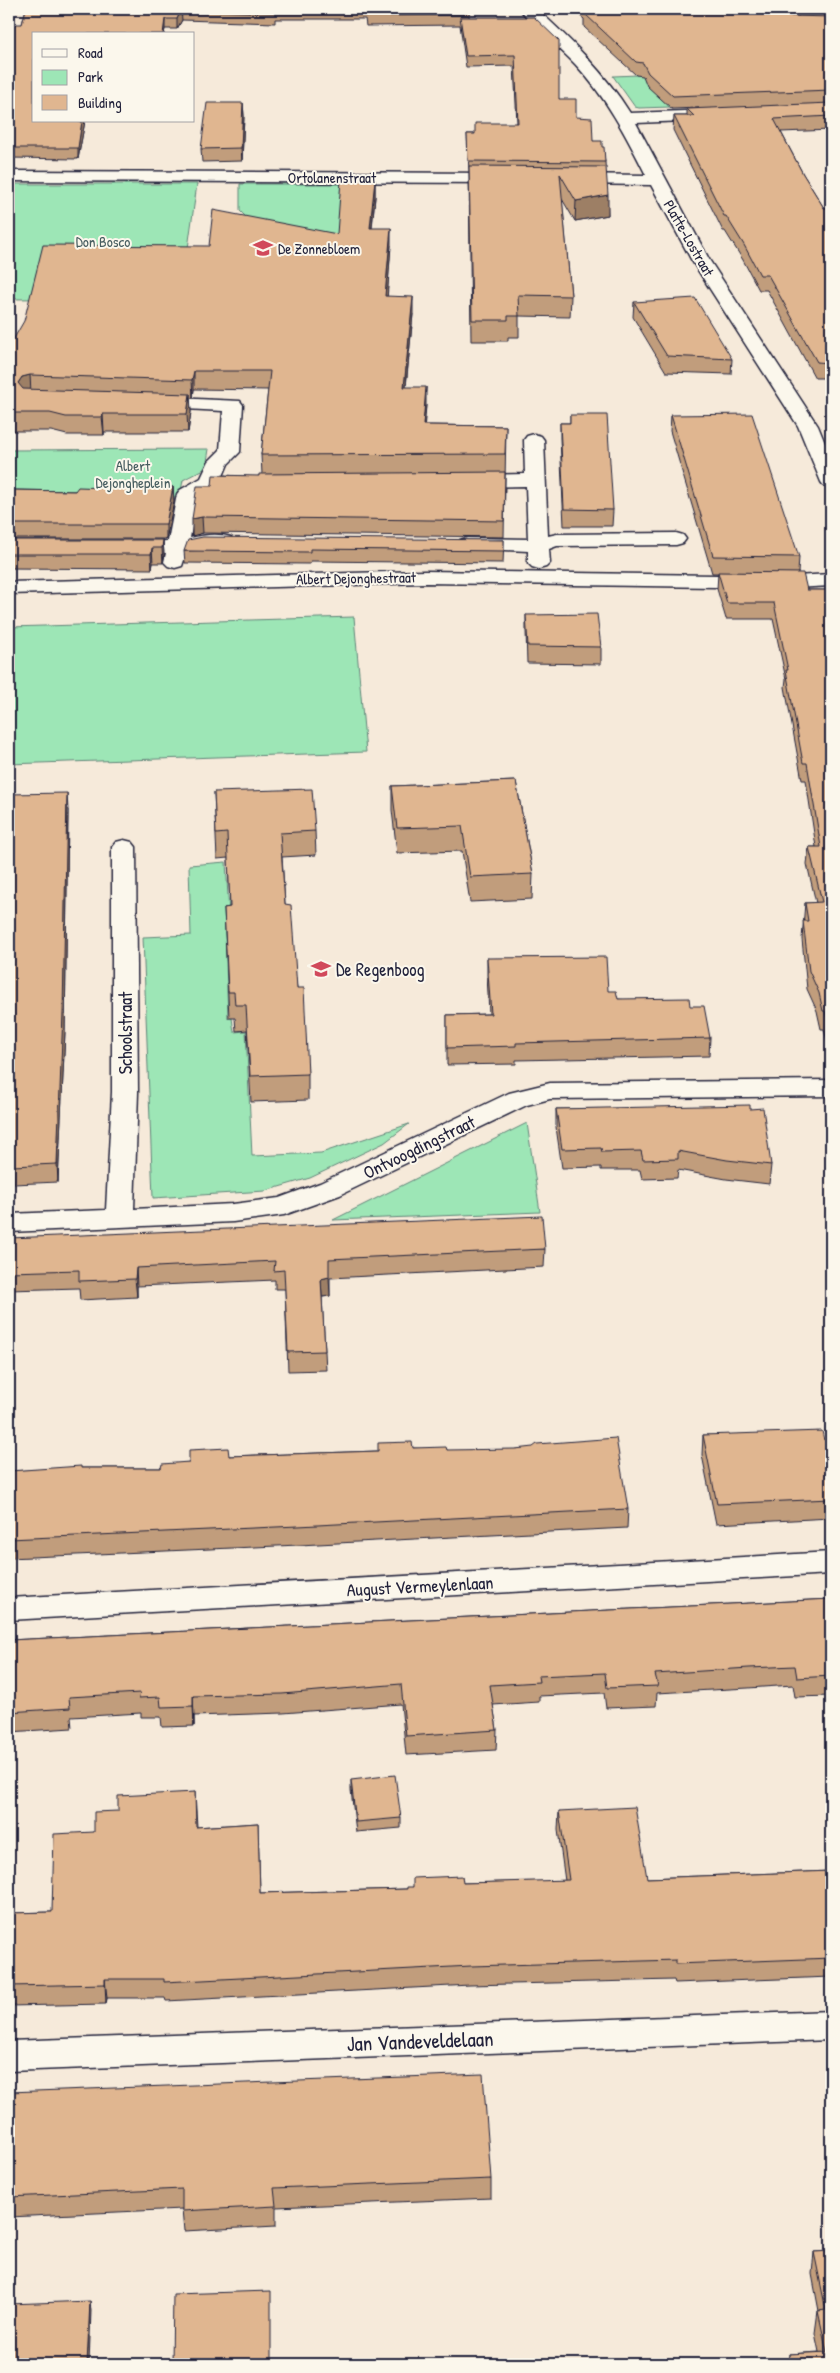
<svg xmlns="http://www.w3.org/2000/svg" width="840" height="2373" font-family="'Patrick Hand',sans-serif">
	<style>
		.green { fill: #9de6b6; stroke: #608478 }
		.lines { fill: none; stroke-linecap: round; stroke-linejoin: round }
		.street-casing { stroke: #22223b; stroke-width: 3 }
		.street { fill: #fbf7ec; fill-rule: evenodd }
		.wall { fill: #c19d7c; stroke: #22223b }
		.shaded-wall { fill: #9d7f65; stroke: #22223b }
		.building { fill: #e0b690; stroke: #22223b }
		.labels { text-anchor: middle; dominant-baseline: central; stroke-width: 4; stroke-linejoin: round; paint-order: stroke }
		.far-street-label { font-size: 15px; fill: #22223b; stroke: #fbf7ec }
		.far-park-label { font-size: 15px; fill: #475d60; stroke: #fbf7ec }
		.far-poi-label { font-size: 15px; fill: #22223b; stroke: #fbf7ec; text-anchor: start }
		.poi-label { font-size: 18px; fill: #22223b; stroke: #fbf7ec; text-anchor: start }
		.street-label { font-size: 18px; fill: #22223b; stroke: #fbf7ec }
		.near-street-label { font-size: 21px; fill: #22223b; stroke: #fbf7ec }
	</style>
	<rect width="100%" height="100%" fill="#f6eada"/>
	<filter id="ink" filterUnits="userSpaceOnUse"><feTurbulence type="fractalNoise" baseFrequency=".02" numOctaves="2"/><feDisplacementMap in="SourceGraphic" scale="10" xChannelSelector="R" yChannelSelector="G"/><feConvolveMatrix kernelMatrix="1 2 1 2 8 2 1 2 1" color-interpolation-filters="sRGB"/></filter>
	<g filter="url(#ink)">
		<g class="green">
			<polygon points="712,72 733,105 639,108 635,107 613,76"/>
			<polygon points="9,184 197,184 181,298 9,299"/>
			<polygon points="240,184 342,184 338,236 248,219 240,211"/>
			<polygon points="209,449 206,468 183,480 180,497 9,499 9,450"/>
			<polygon points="354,617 366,752 9,764 9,627"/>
			<polygon points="226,862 230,932 225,932 228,1018 232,1018 234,1032 246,1031 252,1156 321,1153 409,1124 384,1143 310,1178 265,1191 153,1198 143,937 191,935 189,865"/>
			<polygon points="527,1123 540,1212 333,1220"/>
		</g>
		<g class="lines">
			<defs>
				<g id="street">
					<path d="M520,9H537C571,40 605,73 630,113L711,110L717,111L719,115L717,119L711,120L636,123L710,261L818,426L831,458V488L824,486L821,482L798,426L692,261L651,185L569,184L563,183L560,179L563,175L569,174L646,175C626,135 606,97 575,64C559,47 533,27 520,9Z"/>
					<polygon points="9,171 506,173 512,174 515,178 512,182 506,183 9,181"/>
					<path d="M153,397L240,401L243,405L240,452L228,464L223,476L258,478L261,482L258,486L214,488L197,497L190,538C204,535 217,533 231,537L234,541L231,545C217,549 202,547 187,551L182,566L175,568L168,566L164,562L166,553L118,551L115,547L118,543L168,541L177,494L180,490L201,478L209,461L220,450L223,411L146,407L143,403L146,399Z"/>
					<polygon points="534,434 541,436 544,440 548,536 557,534 676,533 683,535 686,539 683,543 676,545 557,546 549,549 550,563 546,567 539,569 532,567 528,563 528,551 460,548 457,544 460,540 467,538 528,539 526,486 469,487 462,485 459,481 462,477 469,475 525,474 524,440 527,436"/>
					<polygon points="425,571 795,576 831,574 831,586 795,588 425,583 9,594 9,582"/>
					<polygon points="124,840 132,842 136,847 138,1092 134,1209 233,1204 279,1198 320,1183 509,1093 550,1083 831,1080 831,1096 550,1099 527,1105 340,1195 284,1215 233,1222 9,1232 9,1214 106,1210 112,1092 112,847 116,842"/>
					<polygon points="831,1552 831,1574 9,1620 9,1598"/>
					<polygon points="831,2011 831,2040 9,2071 9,2041"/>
				</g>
			</defs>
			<use href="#street" class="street-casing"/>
			<use href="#street" class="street"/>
		</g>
		<g class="wall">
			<polygon points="26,9 469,9 469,17 534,17 559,99 576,117 593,141 602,147 605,162 608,215 575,221 562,199 571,296 570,317 519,316 519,337 508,337 508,341 471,341 469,172 467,134 475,134 517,123 514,66 466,67 460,25 366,26 365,19 275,19 275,23 182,20 177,29 165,29 164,34 34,34 34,121 85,121 78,159 9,158 9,45 22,24"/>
			<polygon points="572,9 782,9 791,16 799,16 788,9 831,9 831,130 781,132 803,174 824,208 831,208 831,407 828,400 828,378 815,378 767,290 759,290 743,260 725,231 723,231 673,130 674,116 687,116 687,109 699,108 672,109 647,86 643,76 636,75 584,27 584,19"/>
			<polygon points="243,103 244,116 242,161 202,162 201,149"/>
			<polygon points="375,180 375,197 372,228 391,245 387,296 413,314 406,387 426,405 424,425 506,426 504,537 203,533 192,536 212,486 259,476 262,474 261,455 268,390 194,389 193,398 190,398 191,412 188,432 104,432 104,435 67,435 51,431 9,431 9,340 13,340 209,246 337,234"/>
			<polygon points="634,302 732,359 731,374 666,372 633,317"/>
			<polygon points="570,415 613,510 612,526 564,526 560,438 560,423 570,423"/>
			<polygon points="671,415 799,557 798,573 807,590 831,590 831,1053 830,1053 824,1029 821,1029 817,1011 807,989 802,939 805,903 816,903 807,864 809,847 816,847 806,780 802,780 785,687 786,679 773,619 726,619 717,589 718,573 712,573 670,431"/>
			<polygon points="173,487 174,502 166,539 9,539 9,540 163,540 164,555 163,563 153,563 152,569 9,568 9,490 75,491"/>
			<polygon points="504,540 503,563 311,561 310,564 185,563 184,551"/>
			<polygon points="526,615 601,647 601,664 527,663 526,631"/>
			<polygon points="516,781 533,874 532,899 470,902 462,851 397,853 392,810 392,786"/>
			<polygon points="214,792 315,831 316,855 282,857 285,904 297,988 308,1074 308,1100 251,1102 247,1030 236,1031 235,1018 229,1018 224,908 230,907 228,858 217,859"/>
			<polygon points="9,794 68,810 65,1031 58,1182 14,1184 12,1170 9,1171"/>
			<polygon points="487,958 608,991 618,999 690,1006 710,1038 709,1056 516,1060 516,1064 447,1065 447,1015 489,1014 487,975"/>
			<polygon points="556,1109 750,1109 771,1165 769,1184 726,1179 678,1170 677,1178 642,1179 640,1170 601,1170 601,1167 562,1168 556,1127"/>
			<polygon points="9,1238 545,1249 544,1267 330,1278 330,1296 322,1297 326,1370 288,1371 285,1289 275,1289 275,1280 137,1286 137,1297 80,1300 79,1288 9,1290"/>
			<polygon points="703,1435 831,1439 831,1518 716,1524 702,1455"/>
			<polygon points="413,1448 447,1450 628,1509 627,1528 299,1545 9,1558 9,1471 81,1468 161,1468 189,1462 229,1456 378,1451"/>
			<polygon points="831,1599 831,1696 795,1697 793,1685 748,1688 657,1693 656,1706 606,1708 604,1693 539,1696 539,1702 493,1705 497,1730 496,1750 406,1755 401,1704 283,1713 194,1716 194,1726 162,1727 161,1717 141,1717 141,1713 71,1717 72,1728 9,1732 9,1640"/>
			<polygon points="351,1780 401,1818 401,1828 356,1832 351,1790"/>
			<polygon points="195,1792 197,1827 258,1823 260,1893 407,1889 413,1887 463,1883 565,1881 558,1830 559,1811 647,1878 831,1871 831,1977 675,1983 674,1980 470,1985 166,2001 165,1998 107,1998 106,2004 9,2006 9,1913 52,1912 94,1832 118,1811"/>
			<polygon points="831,2070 831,2103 829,2089"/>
			<polygon points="9,2092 491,2179 491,2198 276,2207 276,2226 184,2231 182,2209 9,2217"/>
			<polygon points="831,2251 831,2364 788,2364 789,2354 819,2352 815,2333 818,2311 819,2311 812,2274 814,2252"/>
		</g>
		<g class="shaded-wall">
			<polygon points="181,10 182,20 177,29 177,19"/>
			<polygon points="165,19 165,29 164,34 163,34"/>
			<polygon points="243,103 244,116 242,161 241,148"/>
			<polygon points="82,121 85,121 78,159 78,148"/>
			<polygon points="375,180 375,197 370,245 370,228"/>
			<polygon points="608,195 608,215 575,221 576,201"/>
			<polygon points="391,228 391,245 386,314 385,296"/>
			<polygon points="413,297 413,314 404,405 404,387"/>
			<polygon points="194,371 194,389 193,398 192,380"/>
			<polygon points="30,375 31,393 23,395 18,383 22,377"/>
			<polygon points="426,387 426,405 423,444 423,425"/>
			<polygon points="190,394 191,412 188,432 187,414"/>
			<polygon points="103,414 104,432 104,435 102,417"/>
			<polygon points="173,487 174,502 166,539 166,524"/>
			<polygon points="202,517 203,533 192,536 192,519"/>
			<polygon points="163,540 164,555 163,563 162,548"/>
			<polygon points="152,548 153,563 152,569 151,554"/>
			<polygon points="67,793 68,810 65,1031 58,1182 57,1164"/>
			<polygon points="136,1268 137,1286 137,1297 135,1279"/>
			<polygon points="329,1277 330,1296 322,1297 321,1279"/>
			<polygon points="193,1696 194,1716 194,1726 193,1706"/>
			<polygon points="105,1979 107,1998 106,2004 105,1984"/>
			<polygon points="90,2301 91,2311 89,2364 87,2364"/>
		</g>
		<g class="building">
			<polygon points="26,9 469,9 469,15 365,16 366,9 274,9 275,13 181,10 177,19 165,19 163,34 34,34 34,121 82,121 78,148 9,148 9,45 15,24 22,24"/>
			<polygon points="589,9 782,9 791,16 831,17 831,90 673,96 648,73 643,63 636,62 585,14 595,14"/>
			<polygon points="460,17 534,17 559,41 559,99 576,99 576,117 592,118 593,141 602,141 602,147 604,147 605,162 468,161 467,134 475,134 475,123 518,123 515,55 466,56"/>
			<polygon points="207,103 243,103 241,148 201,149"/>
			<polygon points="831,103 831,116 774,119 803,174 824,208 831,208 831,389 829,385 829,363 817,362 768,275 760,275 744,245 726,216 724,216 674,116 694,116 687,109"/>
			<polygon points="469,166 606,167 608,195 576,201 560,174 571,296 518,295 519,316 508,316 508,320 472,320"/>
			<polygon points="341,180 375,180 370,228 391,228 385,296 413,297 404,387 426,387 423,425 506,426 505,454 261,455 270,371 194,371 192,380 30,375 22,377 18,383 23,389 190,394 187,414 103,414 102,417 66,417 50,413 9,413 9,340 13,340 24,321 43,245 209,246 213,210 337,234"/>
			<polygon points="695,298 732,359 667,356 634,302"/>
			<polygon points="752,414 799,557 713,556 671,415"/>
			<polygon points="570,415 607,415 613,510 564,509 560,423 570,423"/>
			<polygon points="505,472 504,521 202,517 192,519 197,486 212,486 213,475 259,476 259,474"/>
			<polygon points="78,487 137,489 137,487 173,487 166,524 9,524 9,490 75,491"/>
			<polygon points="203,537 504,540 504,551 310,549 310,552 184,551 188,540"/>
			<polygon points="9,540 163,540 162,548 152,548 151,554 9,554"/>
			<polygon points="718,572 803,573 807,590 831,590 831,1035 825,1011 823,1011 819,993 809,971 803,921 808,921 805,903 822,902 809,847 821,847 807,763 803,763 786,670 788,670 774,603 727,603"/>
			<polygon points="597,614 601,647 528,646 526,615"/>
			<polygon points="516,781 533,874 470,877 462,826 397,828 392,786"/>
			<polygon points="312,789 315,831 280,833 285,904 291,905 297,988 304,988 308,1074 250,1076 246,1005 235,1005 234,992 228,992 224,908 230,907 227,833 216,834 214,792"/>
			<polygon points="67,793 63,1013 57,1164 12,1166 13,1152 9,1152 9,794"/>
			<polygon points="606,957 608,991 616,991 618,999 689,998 690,1006 704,1006 710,1038 516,1043 516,1046 447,1048 447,1015 491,1014 487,958"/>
			<polygon points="750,1105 750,1109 763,1108 771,1165 727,1160 678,1151 678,1159 643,1160 641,1151 602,1152 601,1148 562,1149 556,1109"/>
			<polygon points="542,1216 545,1249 329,1259 329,1277 321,1279 325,1351 288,1352 284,1270 274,1271 275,1261 136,1268 135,1279 79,1281 79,1270 9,1272 9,1238"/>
			<polygon points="822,1431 824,1440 831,1439 831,1499 717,1504 703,1435"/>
			<polygon points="616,1438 628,1509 298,1526 9,1539 9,1471 81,1466 81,1468 161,1468 162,1464 189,1462 189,1450 228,1448 229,1456 378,1451 378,1443 412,1442 413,1448 446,1447 447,1450 515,1449 533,1447 537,1444"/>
			<polygon points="831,1599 831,1676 797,1678 795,1666 749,1668 655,1674 658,1686 607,1688 605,1673 538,1676 539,1682 490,1685 497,1730 406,1736 401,1684 282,1694 193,1696 193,1706 161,1707 160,1697 139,1698 140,1693 69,1697 70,1708 9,1712 9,1640"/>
			<polygon points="395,1775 401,1818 356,1822 351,1780"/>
			<polygon points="195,1792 196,1827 258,1823 260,1893 407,1889 407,1887 413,1887 413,1878 462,1876 463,1883 569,1880 559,1811 635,1807 647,1878 831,1871 831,1958 676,1964 676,1960 471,1966 164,1982 164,1979 105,1979 105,1984 9,1986 9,1913 52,1912 54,1834 94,1832 94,1812 118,1811 118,1796"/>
			<polygon points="483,2074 491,2179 274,2188 276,2206 182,2211 182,2189 9,2197 9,2092"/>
			<polygon points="831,2251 831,2364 790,2364 789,2354 827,2352 818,2311 826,2310 814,2252"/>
			<polygon points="271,2291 271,2364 172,2364 173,2294"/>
			<polygon points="90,2301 87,2364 9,2364 9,2304"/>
		</g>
	</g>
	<defs>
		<symbol id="school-bare" viewBox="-9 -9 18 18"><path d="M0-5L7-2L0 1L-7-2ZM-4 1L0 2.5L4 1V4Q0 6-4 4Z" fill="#d1495b" stroke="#fbf7ec" stroke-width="2.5" paint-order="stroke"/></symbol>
	</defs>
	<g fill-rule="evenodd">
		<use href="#school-bare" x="249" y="234" width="28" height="28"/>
		<use href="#school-bare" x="307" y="955" width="28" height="28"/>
	</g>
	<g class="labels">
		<g class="far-street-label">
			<text x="332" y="177">Ortolanenstraat</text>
			<text transform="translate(689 238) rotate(60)">Platte-Lostraat</text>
			<text transform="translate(356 578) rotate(-1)">Albert Dejonghestraat</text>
		</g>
		<g class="far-park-label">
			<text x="103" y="241">Don Bosco</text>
			<text x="133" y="465">Albert<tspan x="133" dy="17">Dejongheplein</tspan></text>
		</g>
		<g class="far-poi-label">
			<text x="278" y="248">De Zonnebloem</text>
		</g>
		<g class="poi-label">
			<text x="336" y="969">De Regenboog</text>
		</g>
		<g class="street-label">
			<text transform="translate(125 1033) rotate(-90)">Schoolstraat</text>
			<text transform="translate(419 1147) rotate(-26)">Ontvoogdingstraat</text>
			<text transform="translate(420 1586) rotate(-3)">August Vermeylenlaan</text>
		</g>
		<g class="near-street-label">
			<text transform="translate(420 2041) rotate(-2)">Jan Vandeveldelaan</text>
		</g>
	</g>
	<rect width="840" height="2373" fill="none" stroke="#fbf7ec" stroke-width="30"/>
	<rect x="15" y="15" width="810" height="2343" fill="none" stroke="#22223b" stroke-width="2" filter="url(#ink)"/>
	<rect x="32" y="32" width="162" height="90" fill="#fbf7ec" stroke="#a4a2a5"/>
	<rect x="42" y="49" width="25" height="8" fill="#fbf7ec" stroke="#a4a2a5"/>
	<text x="78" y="58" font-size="15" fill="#22223b">Road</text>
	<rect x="42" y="70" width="25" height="15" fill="#9de6b6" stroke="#a4a2a5"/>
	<text x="78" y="82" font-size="15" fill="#22223b">Park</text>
	<rect x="42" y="95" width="25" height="15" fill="#e0b690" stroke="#a4a2a5"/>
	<text x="78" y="108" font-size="15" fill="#22223b">Building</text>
</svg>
